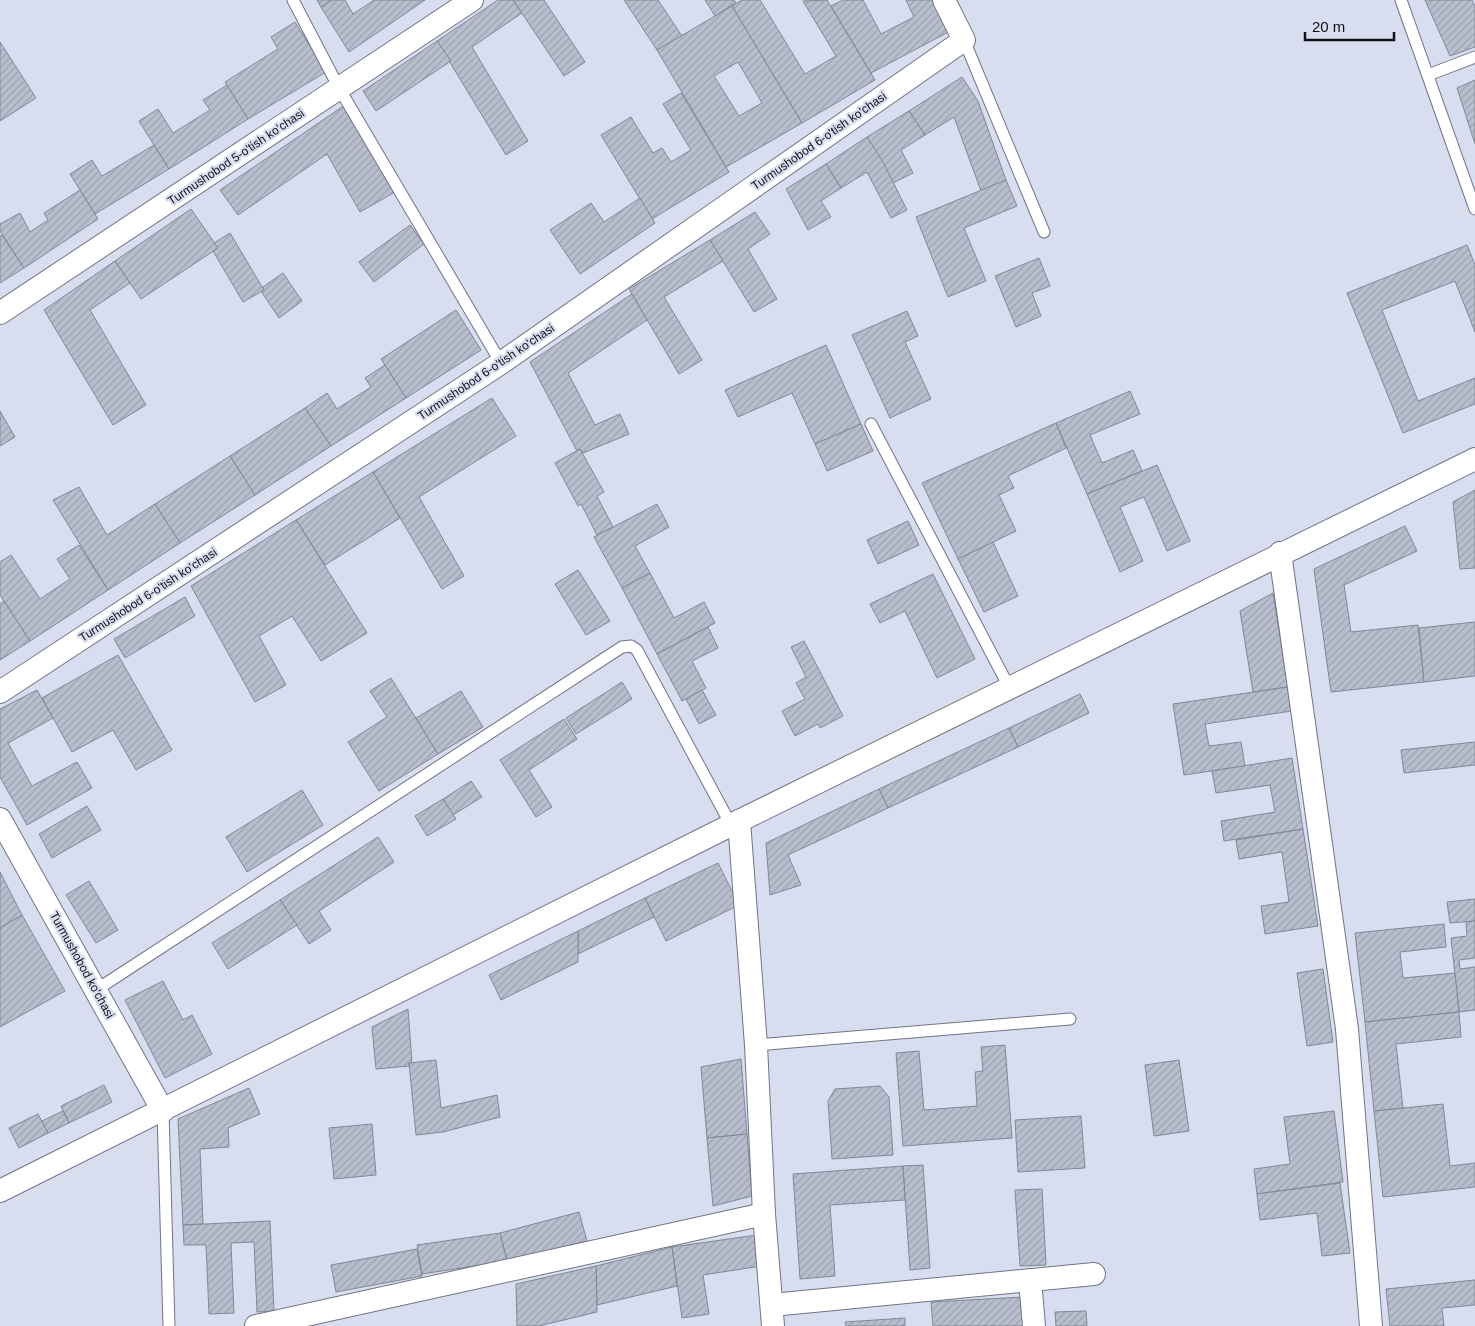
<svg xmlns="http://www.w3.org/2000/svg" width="1475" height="1326" font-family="Helvetica,sans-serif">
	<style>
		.building { fill: url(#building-hatch); stroke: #818796; fill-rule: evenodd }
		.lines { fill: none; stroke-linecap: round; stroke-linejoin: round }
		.lane-casing { stroke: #6f7584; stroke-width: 13 }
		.street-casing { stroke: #6f7584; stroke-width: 24 }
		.lane { stroke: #fff; stroke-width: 11 }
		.street { stroke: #fff; stroke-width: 22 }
		.labels { text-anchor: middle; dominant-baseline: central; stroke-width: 4.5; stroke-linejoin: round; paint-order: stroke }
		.street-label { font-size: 12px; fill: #0f1117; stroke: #d8deef }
	</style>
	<defs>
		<pattern id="building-hatch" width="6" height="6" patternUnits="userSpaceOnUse" patternTransform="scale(1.25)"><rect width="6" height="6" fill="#b8bece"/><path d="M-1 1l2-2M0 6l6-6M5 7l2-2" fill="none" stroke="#9da2b0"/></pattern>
	</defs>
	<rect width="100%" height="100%" fill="#d8deef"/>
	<g class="building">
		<polygon points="317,0 332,0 321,7"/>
		<polygon points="332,0 345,0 353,14 374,0 425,0 349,52 321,7"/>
		<polygon points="498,0 513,0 522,13 472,47 528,141 506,155 437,41"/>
		<polygon points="513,0 544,0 585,62 564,76"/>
		<polygon points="624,0 658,0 682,36 657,50"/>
		<polygon points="705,0 734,0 736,3 715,16"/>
		<polygon points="742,0 760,0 805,74 836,56 803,1 827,0 875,80 802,123 732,6"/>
		<polygon points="843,0 863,0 881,34 914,17 906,0 939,0 954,29 871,73 831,6"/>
		<polygon points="1425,0 1472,0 1475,6 1475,47 1450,56"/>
		<path d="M732,6L802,123L726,167L657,50ZM738,62L762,103L739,116L714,76Z"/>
		<polygon points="295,22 326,72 248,119 225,82 278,49 271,37"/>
		<polygon points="437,41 451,61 376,111 363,91"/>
		<polygon points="0,42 36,98 0,121"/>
		<polygon points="962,77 978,101 1006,180 981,191 954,117 925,135 909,111"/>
		<polygon points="1475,80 1475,144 1457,88"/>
		<polygon points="227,85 248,119 169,169 139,121 158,109 173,133 210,110 203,100"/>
		<polygon points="681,93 729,172 652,219 601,135 631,117 653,153 662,148 671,162 691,150 663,104"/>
		<polygon points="345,105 395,192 360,212 327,154 238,215 220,190"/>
		<polygon points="909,111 925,135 901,150 913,173 893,183 867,137"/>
		<polygon points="867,137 883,162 907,210 891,218 867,172 841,188 826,164"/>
		<polygon points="154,145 169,169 95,214 70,174 92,160 102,176"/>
		<polygon points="826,164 841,188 821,201 831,217 808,230 786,189"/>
		<polygon points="1006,180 1017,206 964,228 986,281 948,297 916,217"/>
		<polygon points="80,190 98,219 24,268 0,231 0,224 20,213 30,232 48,220 44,213"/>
		<polygon points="640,198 655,223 580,274 550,230 591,203 604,222"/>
		<polygon points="191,209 218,248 141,299 115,261"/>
		<polygon points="755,212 770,234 748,249 777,299 754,312 710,240"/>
		<polygon points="410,225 424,244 374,282 359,262"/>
		<polygon points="230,233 264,290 243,302 213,251 218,248 214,243"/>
		<polygon points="2,235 24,268 0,283 0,236"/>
		<polygon points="710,240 723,261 664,297 702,360 679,374 629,289"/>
		<polygon points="1467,245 1475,265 1475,332 1455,281 1382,310 1418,401 1475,378 1475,404 1403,433 1347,293"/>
		<polygon points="1039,258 1050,286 1032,293 1041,316 1016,327 995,276"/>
		<polygon points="115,261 130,283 90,310 146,405 113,425 44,310"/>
		<polygon points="283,273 302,301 279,318 261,291 264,290 263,287"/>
		<polygon points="632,294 647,320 568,373 595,425 620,414 629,434 583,453 580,449 577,451 530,362"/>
		<polygon points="456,310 481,350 406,398 381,359"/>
		<polygon points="907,311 918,336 905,342 931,399 890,418 852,335"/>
		<polygon points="826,345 861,424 815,444 792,393 738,417 725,390"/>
		<polygon points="385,365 406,398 331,446 305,408 327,393 337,409 371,387 365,378"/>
		<polygon points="1130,391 1140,414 1090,435 1102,463 1133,450 1142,471 1087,494 1056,423"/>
		<polygon points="492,398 516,436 419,497 464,576 442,589 373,472"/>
		<polygon points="305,408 331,446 255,495 230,456"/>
		<polygon points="0,411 15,437 0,446"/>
		<polygon points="1056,423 1066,448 1008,476 1014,488 999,495 1016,531 958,559 922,483"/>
		<polygon points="861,424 873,451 827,471 815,444"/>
		<polygon points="580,449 604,492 597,496 613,527 597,535 581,504 578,506 555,463"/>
		<polygon points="230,456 255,495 180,543 155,504"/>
		<polygon points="1157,465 1190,541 1167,551 1144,497 1120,507 1143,561 1120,572 1087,494"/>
		<polygon points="373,472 400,518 325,565 296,520"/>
		<polygon points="79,487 107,535 155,504 180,543 108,590 53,500"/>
		<polygon points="1475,490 1475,568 1460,569 1453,502"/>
		<polygon points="657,504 669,527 635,546 650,573 622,588 594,537"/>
		<polygon points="296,520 367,633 321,661 292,616 259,636 286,685 255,702 191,586"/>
		<polygon points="908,521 919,545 878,564 867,540"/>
		<polygon points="1405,526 1417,551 1344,585 1351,632 1418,625 1424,682 1331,692 1314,569"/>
		<polygon points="993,542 1018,596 984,612 958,559"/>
		<polygon points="79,545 108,590 30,641 0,595 0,562 11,555 40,599 70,579 57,559"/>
		<polygon points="578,570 610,621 586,635 555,584"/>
		<polygon points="650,573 674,618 704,602 715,623 657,654 622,588"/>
		<polygon points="933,574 975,659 937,678 905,611 880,623 870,604"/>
		<polygon points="1273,593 1288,687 1253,692 1240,611"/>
		<polygon points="185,597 195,616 125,658 114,639"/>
		<polygon points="4,601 30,641 0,660 0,604"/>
		<polygon points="1475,622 1475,676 1424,682 1419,628"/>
		<polygon points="708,627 718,648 692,661 706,688 682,701 657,654"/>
		<polygon points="804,641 843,716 820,728 818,724 795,736 782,711 805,699 796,683 806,677 791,647"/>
		<polygon points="118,655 172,750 136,770 113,730 72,752 42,698"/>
		<polygon points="391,678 438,754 379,791 348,742 387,717 370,691"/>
		<polygon points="622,682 632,699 576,734 566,718"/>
		<polygon points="1288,687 1292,711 1205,724 1209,746 1241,742 1245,766 1184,775 1173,704"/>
		<polygon points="37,690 53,718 8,743 32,786 77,762 92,788 27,825 0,777 0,709"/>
		<polygon points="702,690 716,715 699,724 686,699"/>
		<polygon points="461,691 483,727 438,754 416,718"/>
		<polygon points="1080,694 1089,713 1018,747 1009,728"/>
		<polygon points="564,719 577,739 529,770 552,807 536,817 500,760"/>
		<polygon points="1009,728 1018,747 888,808 879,789"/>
		<polygon points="1475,742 1475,765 1404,773 1401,750"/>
		<polygon points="1292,758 1303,829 1224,841 1221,821 1275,812 1270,785 1216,793 1212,771"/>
		<polygon points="471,781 482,797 453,815 443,799"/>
		<polygon points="879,789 888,808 788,855 801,885 770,895 766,843"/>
		<polygon points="302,790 323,825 247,872 226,837"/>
		<polygon points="443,799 456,819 427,836 415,816"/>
		<polygon points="87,806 101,830 52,858 39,834"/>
		<polygon points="1303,829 1318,926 1265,934 1261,906 1289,902 1282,852 1239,859 1236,840"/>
		<polygon points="378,837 394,862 319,911 331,930 309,944 280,900"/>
		<polygon points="718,863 739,905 666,941 645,898"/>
		<polygon points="0,872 22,915 0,928"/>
		<polygon points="89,881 118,930 96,943 66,895"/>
		<polygon points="645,898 654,917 578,954 578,931"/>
		<polygon points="1475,899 1475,921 1450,923 1447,902"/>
		<polygon points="280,900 297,925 228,969 212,943"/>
		<polygon points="22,915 65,991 0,1027 0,928"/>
		<polygon points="1475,921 1475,958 1459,960 1460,969 1475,967 1475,1010 1459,1012 1451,938 1467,936 1466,922"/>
		<polygon points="1444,924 1446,947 1400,952 1403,978 1455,973 1459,1012 1365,1022 1355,933"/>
		<polygon points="578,931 578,962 501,1000 489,975"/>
		<polygon points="1323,969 1333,1042 1307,1046 1297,973"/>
		<polygon points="163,981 183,1020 192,1015 212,1054 165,1078 125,1000"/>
		<polygon points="408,1009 412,1063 409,1063 409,1066 376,1069 372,1027"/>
		<polygon points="1459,1012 1461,1037 1396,1044 1403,1108 1374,1111 1365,1022"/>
		<polygon points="1005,1045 1012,1138 903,1146 896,1053 919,1051 924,1110 977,1106 975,1072 983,1071 981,1047"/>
		<polygon points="741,1059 747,1134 707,1138 701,1067"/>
		<polygon points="436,1060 441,1108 497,1095 500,1117 443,1132 416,1135 409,1063"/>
		<polygon points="1179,1060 1189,1131 1154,1136 1145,1065"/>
		<polygon points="104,1085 112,1102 69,1123 61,1106"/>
		<polygon points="880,1086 889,1097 893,1155 832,1159 828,1101 835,1089"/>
		<polygon points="249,1088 260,1114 228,1128 229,1147 200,1149 203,1224 183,1225 178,1119"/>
		<polygon points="1443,1104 1450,1166 1475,1163 1475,1187 1383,1197 1374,1111"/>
		<polygon points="63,1111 69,1123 48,1133 42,1121"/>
		<polygon points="1334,1111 1343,1182 1257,1194 1254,1169 1290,1164 1284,1117"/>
		<polygon points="38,1114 48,1133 19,1148 9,1128"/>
		<polygon points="1081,1116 1085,1168 1018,1172 1015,1120"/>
		<polygon points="372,1124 376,1175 334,1179 329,1128"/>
		<polygon points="747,1134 752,1196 713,1206 707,1138"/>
		<polygon points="923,1165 930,1268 910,1270 903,1166"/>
		<polygon points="903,1166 905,1200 830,1205 835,1276 800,1279 793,1174"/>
		<polygon points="1340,1183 1350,1253 1322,1256 1317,1213 1260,1220 1257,1194"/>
		<polygon points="1042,1189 1046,1265 1020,1266 1015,1190"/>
		<polygon points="579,1212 587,1241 507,1261 500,1233"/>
		<polygon points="270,1221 274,1311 257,1312 254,1242 231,1243 234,1313 209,1314 206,1245 184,1245 183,1225"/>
		<polygon points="500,1233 507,1261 422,1274 417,1245"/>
		<polygon points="757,1235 761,1266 703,1275 709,1314 682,1318 672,1247"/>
		<polygon points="672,1247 677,1286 597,1305 596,1266"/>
		<polygon points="417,1249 422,1276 336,1292 331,1265"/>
		<polygon points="596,1266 597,1312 539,1326 517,1326 516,1284"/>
		<polygon points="1475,1280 1475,1305 1442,1308 1444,1326 1390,1326 1386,1289"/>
		<polygon points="1024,1297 1026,1326 933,1326 931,1302"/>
		<polygon points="1086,1311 1087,1326 1056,1326 1055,1312"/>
		<polygon points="905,1318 905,1326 846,1326 845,1322"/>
	</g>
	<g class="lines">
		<defs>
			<g id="lane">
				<polyline points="293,0 339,88 501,363"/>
				<polyline points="1401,0 1475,209"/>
				<polyline points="964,40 1044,232"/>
				<polyline points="1428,75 1475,57"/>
				<polyline points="871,424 1009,687"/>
				<polyline points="96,990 622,647 631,646 637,650 731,825"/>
				<polyline points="756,1045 1070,1019"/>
				<polyline points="163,1111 169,1326"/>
			</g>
			<g id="street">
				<polyline points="0,313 472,0"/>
				<polyline points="1280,553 1347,1029 1371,1326"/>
				<polyline points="0,692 501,363 964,40 944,0"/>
				<polyline points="0,819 163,1111"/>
				<polyline points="739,821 756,1045 764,1214 773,1326"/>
				<polyline points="0,1191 739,821 1475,459"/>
				<polyline points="1030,1280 1034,1326"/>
				<polyline points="772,1305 1094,1274"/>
				<polyline points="256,1326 764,1214"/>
			</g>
		</defs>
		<use href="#lane" class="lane-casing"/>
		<use href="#street" class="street-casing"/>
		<use href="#lane" class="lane"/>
		<use href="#street" class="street"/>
	</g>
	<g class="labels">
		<g class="street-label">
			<text transform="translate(819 141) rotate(-35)">Turmushobod 6-o'tish ko'chasi</text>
			<text transform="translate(236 157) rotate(-34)">Turmushobod 5-o'tish ko'chasi</text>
			<text transform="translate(486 372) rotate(-34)">Turmushobod 6-o'tish ko'chasi</text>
			<text transform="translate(148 595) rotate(-33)">Turmushobod 6-o'tish ko'chasi</text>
			<text transform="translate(82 965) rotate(61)">Turmushobod ko'chasi</text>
		</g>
	</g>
	<path d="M1305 32v8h89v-8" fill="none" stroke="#0f1117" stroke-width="2.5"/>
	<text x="1312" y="32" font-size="15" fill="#0f1117" stroke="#d8deef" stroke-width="4" paint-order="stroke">20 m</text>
</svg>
